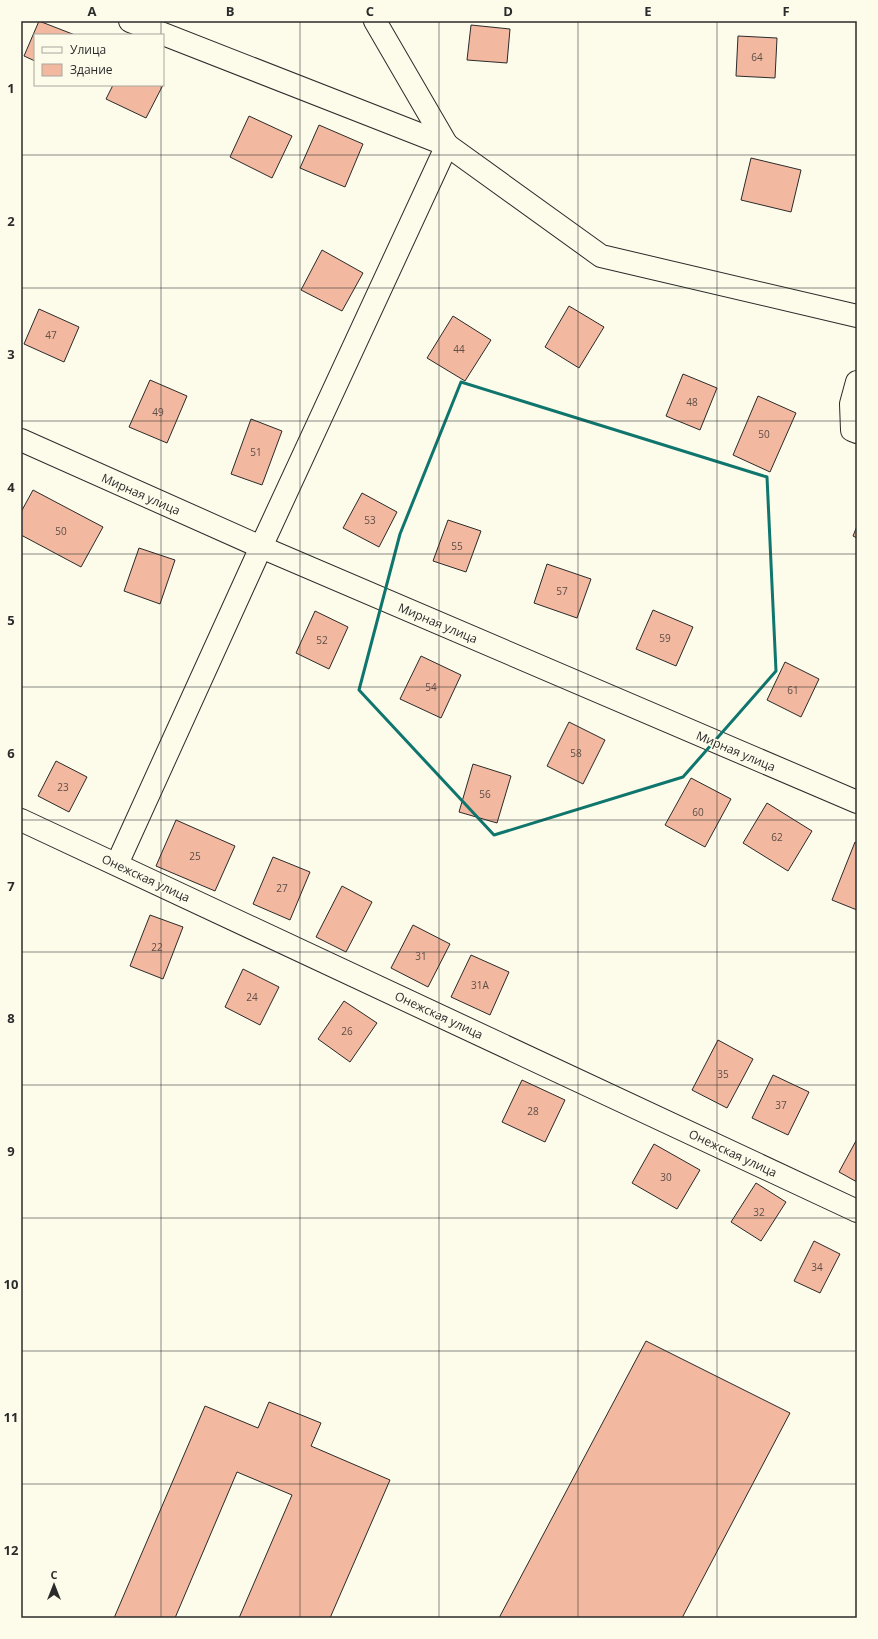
<svg xmlns="http://www.w3.org/2000/svg" width="878" height="1639" font-family="'Open Sans',sans-serif">
	<style>
		.building { fill: #f2b8a0; stroke: #2b2b2b }
		.lines { fill: none; stroke-linecap: round; stroke-linejoin: round }
		.minor-casing { stroke: #2b2b2b; stroke-width: 24 }
		.major-casing { stroke: #2b2b2b; stroke-width: 24 }
		.minor { stroke: #fdfbea; stroke-width: 22 }
		.major { stroke: #fdfbea; stroke-width: 22 }
		.marked { fill: none; stroke: #0f766e; stroke-width: 3; stroke-linejoin: round }
		.grid { fill: none; stroke: #2b2b2b; stroke-width: 1; stroke-opacity: 0.55 }
		.labels { text-anchor: middle; dominant-baseline: central; stroke-width: 3; stroke-linejoin: round; paint-order: stroke }
		.number-label { font-size: 10px; fill: #5d4e48 }
		.street-label { font-size: 12px; fill: #2b2b2b; stroke: #fdfbea }
		.neatline { fill: none; stroke: #2b2b2b; stroke-width: 1.5 }
		.grid-label { font-size: 13px; text-anchor: middle; font-weight: bold; fill: #2b2b2b }
	</style>
	<rect width="100%" height="100%" fill="#fdfbea"/>
	<g class="building">
		<polygon points="39,21 75,35 35,35 35,61 24,56"/>
		<polygon points="471,25 510,29 507,63 467,60"/>
		<polygon points="738,36 777,38 775,78 736,76"/>
		<polygon points="113,85 163,85 146,118 106,99"/>
		<polygon points="249,116 292,136 272,178 230,157"/>
		<polygon points="319,125 363,144 345,187 300,168"/>
		<polygon points="751,158 801,170 791,212 741,200"/>
		<polygon points="322,250 363,273 342,311 301,290"/>
		<polygon points="569,306 604,327 579,368 545,347"/>
		<polygon points="39,309 79,327 64,362 24,344"/>
		<polygon points="453,316 491,340 465,381 427,358"/>
		<polygon points="683,374 717,388 700,430 666,416"/>
		<polygon points="150,380 187,396 167,443 129,427"/>
		<polygon points="758,396 796,413 770,472 733,455"/>
		<polygon points="251,419 282,431 262,485 231,474"/>
		<polygon points="33,490 103,527 81,567 21,535 21,512"/>
		<polygon points="362,493 397,512 379,547 343,528"/>
		<polygon points="448,520 481,531 466,572 433,561"/>
		<polygon points="857,526 857,538 853,536"/>
		<polygon points="139,548 175,560 160,604 124,591"/>
		<polygon points="547,564 591,579 577,618 534,603"/>
		<polygon points="653,610 693,627 676,666 636,649"/>
		<polygon points="315,611 348,627 329,669 296,653"/>
		<polygon points="421,656 461,675 441,718 400,699"/>
		<polygon points="785,662 819,679 801,717 767,700"/>
		<polygon points="569,722 605,740 583,784 547,766"/>
		<polygon points="56,761 87,777 69,812 38,796"/>
		<polygon points="473,764 511,776 497,823 459,812"/>
		<polygon points="691,778 731,799 705,847 665,825"/>
		<polygon points="767,803 812,831 788,871 743,843"/>
		<polygon points="176,820 235,846 215,891 156,866"/>
		<polygon points="855,842 857,843 857,910 832,900"/>
		<polygon points="273,857 310,872 290,920 253,904"/>
		<polygon points="342,886 372,902 346,952 316,937"/>
		<polygon points="150,915 183,927 163,979 130,966"/>
		<polygon points="413,925 450,944 428,987 391,968"/>
		<polygon points="471,955 509,972 490,1015 451,997"/>
		<polygon points="243,969 279,987 260,1025 225,1007"/>
		<polygon points="344,1001 377,1023 350,1062 318,1039"/>
		<polygon points="718,1040 753,1059 727,1108 692,1090"/>
		<polygon points="773,1075 809,1092 788,1135 752,1118"/>
		<polygon points="522,1080 565,1100 545,1142 502,1122"/>
		<polygon points="857,1139 857,1182 839,1172"/>
		<polygon points="654,1144 700,1170 677,1209 632,1183"/>
		<polygon points="756,1183 786,1202 761,1241 731,1222"/>
		<polygon points="814,1241 840,1254 820,1293 794,1281"/>
		<polygon points="646,1341 790,1413 682,1618 499,1618"/>
		<polygon points="269,1402 321,1423 311,1446 390,1480 330,1618 239,1618 292,1495 237,1472 175,1618 114,1618 205,1406 258,1428"/>
	</g>
	<g class="lines">
		<defs>
			<g id="minor">
				<polyline points="130,21 447,145 601,256 857,316"/>
				<polyline points="375,21 447,145"/>
				<polyline points="857,382 851,404 852,430 857,432"/>
				<polyline points="261,547 857,802"/>
				<polyline points="21,820 857,1211"/>
				<polyline points="117,864 261,547 447,145"/>
			</g>
			<polyline id="major" points="21,440 261,547"/>
		</defs>
		<use href="#minor" class="minor-casing"/>
		<use href="#major" class="major-casing"/>
		<use href="#minor" class="minor"/>
		<use href="#major" class="major"/>
	</g>
	<path class="marked" d="M461,382L767,477L776,671L683,777L494,835L359,690L400,534Z"/>
	<path class="grid" d="M161,21V35M300,21V1618M439,21V1618M578,21V1618M717,21V1618M161,85V1618M21,155H857M21,288H857M21,421H857M21,554H857M21,687H857M21,820H857M21,952H857M21,1085H857M21,1218H857M21,1351H857M21,1484H857"/>
	<g class="labels">
		<g class="number-label">
			<text x="757" y="57">64</text>
			<text x="51" y="335">47</text>
			<text x="459" y="349">44</text>
			<text x="692" y="402">48</text>
			<text x="158" y="412">49</text>
			<text x="764" y="434">50</text>
			<text x="256" y="452">51</text>
			<text x="370" y="520">53</text>
			<text x="61" y="531">50</text>
			<text x="457" y="546">55</text>
			<text x="562" y="591">57</text>
			<text x="665" y="638">59</text>
			<text x="322" y="640">52</text>
			<text x="431" y="687">54</text>
			<text x="793" y="690">61</text>
			<text x="576" y="753">58</text>
			<text x="63" y="787">23</text>
			<text x="485" y="794">56</text>
			<text x="698" y="812">60</text>
			<text x="777" y="837">62</text>
			<text x="195" y="856">25</text>
			<text x="282" y="888">27</text>
			<text x="157" y="947">22</text>
			<text x="421" y="956">31</text>
			<text x="480" y="985">31А</text>
			<text x="252" y="997">24</text>
			<text x="347" y="1031">26</text>
			<text x="723" y="1074">35</text>
			<text x="781" y="1105">37</text>
			<text x="533" y="1111">28</text>
			<text x="666" y="1177">30</text>
			<text x="759" y="1212">32</text>
			<text x="817" y="1267">34</text>
		</g>
		<g class="street-label">
			<text transform="translate(141 494) rotate(24)">Мирная улица</text>
			<text transform="translate(438 623) rotate(23)">Мирная улица</text>
			<text transform="translate(736 751) rotate(23)">Мирная улица</text>
			<text transform="translate(146 878) rotate(25)">Онежская улица</text>
			<text transform="translate(439 1015) rotate(25)">Онежская улица</text>
			<text transform="translate(733 1153) rotate(25)">Онежская улица</text>
		</g>
	</g>
	<rect width="878" height="1639" fill="none" stroke="#fdfbea" stroke-width="44"/>
	<rect x="34" y="34" width="130" height="52" fill="#fdfbea" stroke="#a9a89e"/>
	<rect x="42" y="47" width="20" height="6" fill="#fdfbea" stroke="#a9a89e"/>
	<text x="70" y="54" font-size="12" fill="#2b2b2b">Улица</text>
	<rect x="42" y="64" width="20" height="12" fill="#f2b8a0" stroke="#a9a89e"/>
	<text x="70" y="74" font-size="12" fill="#2b2b2b">Здание</text>
	<g transform="translate(54 1585)" stroke="#fdfbea" stroke-width="3" paint-order="stroke">
	<path d="M0-3L7 15L0 10L-7 15Z" fill="#2b2b2b"/>
	<text y="-6" font-size="11" font-weight="bold" text-anchor="middle" fill="#2b2b2b">С</text>
	</g>
	<rect x="22" y="22" width="834" height="1595" class="neatline"/>
	<g class="grid-label">
		<text x="92" y="16">A</text>
		<text x="230" y="16">B</text>
		<text x="370" y="16">C</text>
		<text x="508" y="16">D</text>
		<text x="648" y="16">E</text>
		<text x="786" y="16">F</text>
		<text x="11" y="93">1</text>
		<text x="11" y="226">2</text>
		<text x="11" y="359">3</text>
		<text x="11" y="492">4</text>
		<text x="11" y="625">5</text>
		<text x="11" y="758">6</text>
		<text x="11" y="891">7</text>
		<text x="11" y="1023">8</text>
		<text x="11" y="1156">9</text>
		<text x="11" y="1289">10</text>
		<text x="11" y="1422">11</text>
		<text x="11" y="1555">12</text>
	</g>
</svg>
